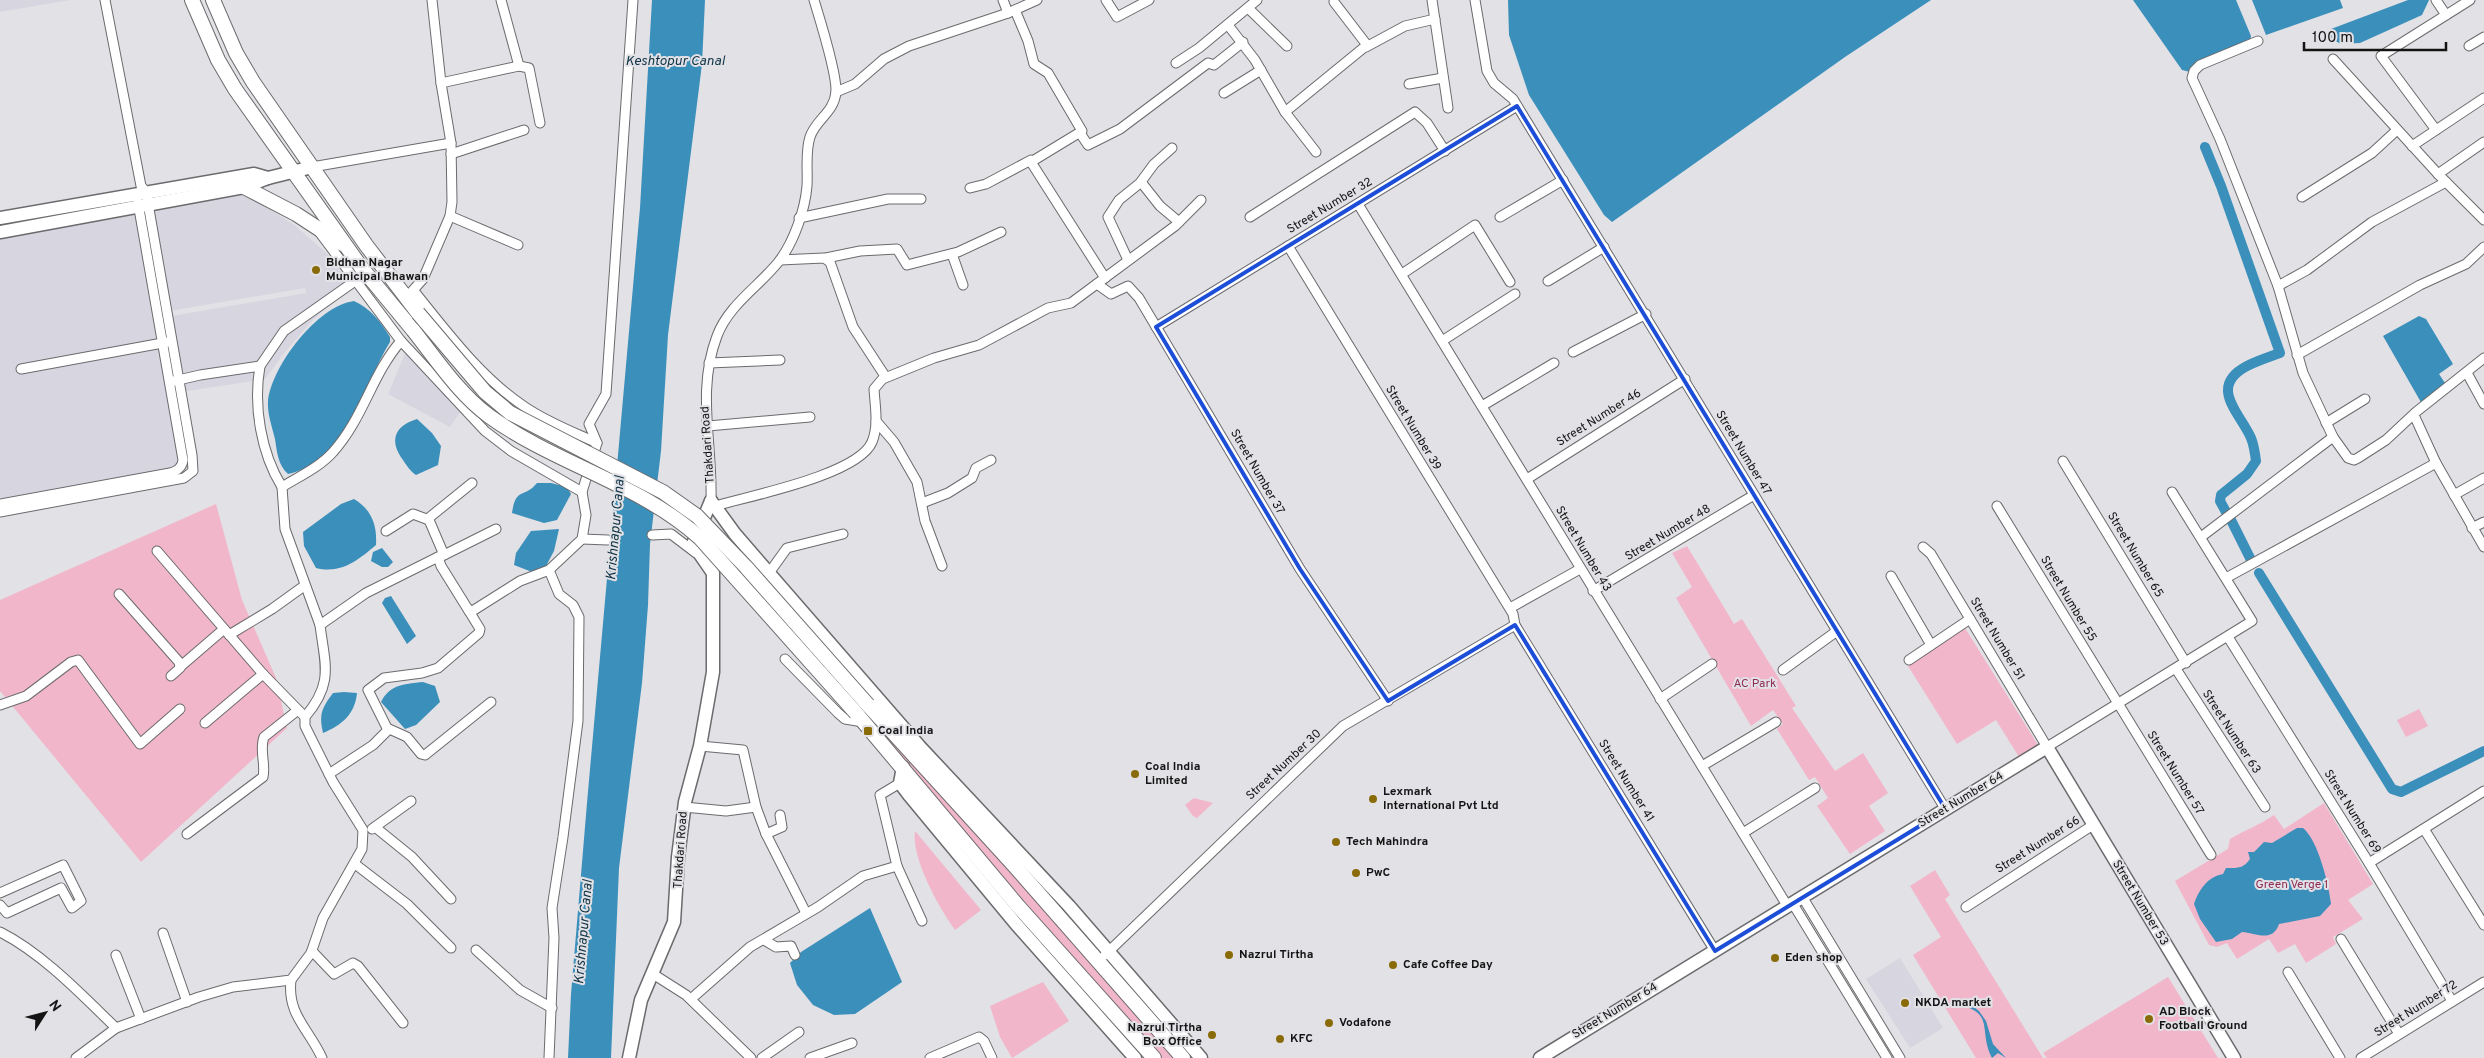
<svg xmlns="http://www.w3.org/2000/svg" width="2484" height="1058" font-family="Overpass,sans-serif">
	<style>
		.built { fill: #d7d5e0 }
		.green { fill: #f2b6ca }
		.water { fill: #3b8fbb }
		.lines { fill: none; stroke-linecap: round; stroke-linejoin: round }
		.canal { stroke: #3b8fbb; stroke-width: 10 }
		.street-casing { stroke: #6b6b6e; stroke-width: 11 }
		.secondary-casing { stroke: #6b6b6e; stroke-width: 15 }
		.primary-casing { stroke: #6b6b6e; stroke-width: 16 }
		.street { stroke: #fff; stroke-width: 9 }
		.secondary { stroke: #fff; stroke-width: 12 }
		.primary { stroke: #fff; stroke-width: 14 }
		.primary-bridge-casing { stroke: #6b6b6e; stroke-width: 16; stroke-linecap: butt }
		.primary-bridge { stroke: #fff; stroke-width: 14 }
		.marked { fill: none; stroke: #1d4ed8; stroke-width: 4; stroke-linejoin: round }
		.poi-dot { fill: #896b0a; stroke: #e2e1e5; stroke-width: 2 }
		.labels { text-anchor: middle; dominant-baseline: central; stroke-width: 4; stroke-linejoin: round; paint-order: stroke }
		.street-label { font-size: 12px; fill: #141415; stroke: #e2e1e5 }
		.poi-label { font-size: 12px; font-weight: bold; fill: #141415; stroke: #e2e1e5; text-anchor: start }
		.park-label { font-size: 12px; fill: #8c2d56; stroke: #e2e1e5 }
		.water-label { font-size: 14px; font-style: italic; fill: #103548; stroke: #e2e1e5 }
	</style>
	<rect width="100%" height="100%" fill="#e2e1e5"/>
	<g class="built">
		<polygon points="0,0 70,0 0,12"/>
		<polygon points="238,185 267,208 293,224 331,257 350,287 312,321 284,353 265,379 181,392 166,317 306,293 305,288 164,312 146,204"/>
		<polygon points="139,204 181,469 0,502 0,229"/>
		<polygon points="406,351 461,411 450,427 388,394"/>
		<polygon points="1900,958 1943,1028 1910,1048 1866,979"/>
	</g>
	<g class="green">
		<polygon points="216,504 242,600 276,678 287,728 141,862 0,691 0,600"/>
		<polygon points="1687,546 1734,624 1742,619 1796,706 1792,708 1835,771 1863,753 1888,793 1869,806 1885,831 1850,854 1817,806 1828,798 1815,777 1809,780 1777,729 1783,724 1773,710 1751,726 1676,598 1692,587 1672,553"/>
		<polygon points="1965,628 2038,745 2019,757 1996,720 1957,744 1908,666"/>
		<polygon points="2419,709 2428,726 2406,737 2397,720"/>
		<path d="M884,730L1177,1058H1162C1066,951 973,842 881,732Z"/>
		<polygon points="1194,798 1213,803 1197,818 1193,816 1185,805"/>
		<path d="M2324,803L2373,884L2348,900L2363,919L2333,937L2336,944L2306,963L2295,944L2278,953L2269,939L2237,959L2227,943L2217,947L2209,945L2175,881L2228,849L2230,839C2245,830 2260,825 2274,815L2284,829Z"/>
		<path d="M915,831L981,910L955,930C939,908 911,858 915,831Z"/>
		<polygon points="1935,870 1950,895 1945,899 2043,1058 1976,1058 1913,955 1941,937 1910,886"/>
		<polygon points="2168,977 2218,1058 2047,1058 2043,1053"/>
		<polygon points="1043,982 1069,1021 1012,1058 1000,1037 990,1006"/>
	</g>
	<g class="water">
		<polygon points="652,0 705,0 702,64 668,335 661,451 650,544 648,605 642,683 619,868 611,1058 568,1058 571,994 587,803 640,208"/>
		<polygon points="1508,0 1931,0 1845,57 1612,222 1604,215 1529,95 1509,35"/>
		<polygon points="2133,0 2236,0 2251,36 2250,41 2190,72 2182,70"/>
		<polygon points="2252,0 2340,0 2343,8 2266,35"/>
		<polygon points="2408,0 2429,0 2422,15 2360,43 2341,44 2328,37 2331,29"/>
		<path d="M354,301C370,308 381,322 390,337V342C363,386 346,462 288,474C278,465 277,452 275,439C272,427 267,413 268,401C272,366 317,306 354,301Z"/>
		<polygon points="2419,316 2426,319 2453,364 2439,374 2447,386 2422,404 2383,336"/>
		<path d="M417,419L432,433L441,446L438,465L416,475C410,471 407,466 403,460C389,441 394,426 417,419Z"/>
		<path d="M537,483H551L567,487L571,494L557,520L544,523L512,513C516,486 524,499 537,483Z"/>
		<path d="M354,499C372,510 377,525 376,545C357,561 341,574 316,568L304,546L303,532L341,504Z"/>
		<polygon points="559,529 554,551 546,566 532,572 514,565 516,553 531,531"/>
		<polygon points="382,548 393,562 388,567 382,567 371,561 373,552"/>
		<polygon points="391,596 416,636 407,644 382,603 385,598"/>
		<path d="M423,682L435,686L440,702L416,725L405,729L381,702C390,684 405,684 423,682Z"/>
		<path d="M344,692L357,693C355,714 342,725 323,733C319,715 321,709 333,693Z"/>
		<path d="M2297,828H2303C2318,840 2329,885 2331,904L2320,916L2279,924C2273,943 2255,933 2242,932L2232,939L2216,942L2200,919L2194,904C2199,890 2207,877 2223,874L2226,868C2237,868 2243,869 2250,859L2248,852H2254L2264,842L2272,843Z"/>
		<polygon points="870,908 902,982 855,1014 834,1015 813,1005 797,985 790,963 801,952"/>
		<path d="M1952,999L1967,1002L1979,1011L1986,1021L1993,1044L2006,1058L1998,1053L1992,1058C1977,1029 1998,1011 1951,1003Z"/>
	</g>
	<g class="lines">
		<g class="canal">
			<path d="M2205,147L2221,186L2280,353C2269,357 2257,361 2247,366C2207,387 2241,414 2251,438C2254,445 2255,453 2256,461L2247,474L2221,495L2220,501L2226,512"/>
			<polyline points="2231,520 2251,560"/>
			<polyline points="2259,573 2392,789 2401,792 2484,751"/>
		</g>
		<defs>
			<g id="street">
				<polyline points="501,0 519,66"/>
				<polyline points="1003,0 1008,13"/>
				<polyline points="1106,0 1117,17 1149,0"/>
				<polyline points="1432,0 1448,108"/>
				<polyline points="1475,0 1487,71 1494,83 1513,99 1946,810"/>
				<polyline points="2436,0 2446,15"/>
				<polyline points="1248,8 1287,46"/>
				<polyline points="1015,10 1028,41 1034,64 1048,73 1082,131 1031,162 1105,278"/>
				<polyline points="1228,25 1255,60 1285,112 1316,152"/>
				<polyline points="2258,41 2200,65 2194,71 2192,78 2220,139 2278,286 2303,373 2333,437"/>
				<polyline points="2469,46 2484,37"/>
				<polyline points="1366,47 1405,26 1435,19"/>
				<polyline points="2333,59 2438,174 2484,220"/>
				<polyline points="1176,63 1199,48 1257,0"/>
				<polyline points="441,83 519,66 529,68 540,123"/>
				<polyline points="1409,84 1443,78"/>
				<polyline points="836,92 855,84 884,59 909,46 1008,13 1037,0"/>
				<polyline points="1224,93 1261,70"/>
				<polyline points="1285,112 1367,45 1334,2"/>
				<polyline points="2436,130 2381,56 2470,0"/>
				<polyline points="1080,133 1088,145 1120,129 1208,63 1214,65 1243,42"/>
				<polyline points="2412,146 2484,98"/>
				<polyline points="451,154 524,130"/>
				<polyline points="312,167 451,143"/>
				<polyline points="2438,174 2484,142"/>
				<polyline points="1141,182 1160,206 1179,222"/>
				<polyline points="970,188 986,184 1031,160"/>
				<polyline points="2302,197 2372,153 2397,130"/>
				<polyline points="1358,204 1788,907"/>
				<polyline points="450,216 518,245"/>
				<polyline points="1250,217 1415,112 1427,123 1445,151"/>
				<polyline points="1500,217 1563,180"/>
				<polyline points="799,218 888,199 921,199"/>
				<path d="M320,233L401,341C372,374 363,419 333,452C320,467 298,477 282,487L285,529L320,625"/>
				<polyline points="1288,246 1513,614 1515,625 1715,951"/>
				<polyline points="952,254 963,285"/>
				<polyline points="826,258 860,251 897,249 907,265 958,252 1001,232"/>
				<polyline points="1128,260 1108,217 1119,200 1140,183 1154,164 1172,148"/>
				<polyline points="1402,274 1475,225 1510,282"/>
				<polyline points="1548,281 1604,247"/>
				<polyline points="1097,284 1111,294 1128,286 1139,298 1300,569 1388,701"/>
				<polyline points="2278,286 2307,270 2372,222 2446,182"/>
				<path d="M414,291C447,332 481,378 525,407C547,422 573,432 597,443"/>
				<polyline points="406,298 423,279 450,216 452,202 451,143 441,83 432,0"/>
				<polyline points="1156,327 1517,106"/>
				<polyline points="401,341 485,431 511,451 582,492"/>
				<polyline points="1442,341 1515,294"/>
				<polyline points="1573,352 1646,314"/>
				<polyline points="2297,355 2420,285 2466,264 2484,247"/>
				<polyline points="709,363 780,360"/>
				<polyline points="260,366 284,331 355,281"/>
				<polyline points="21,369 168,342"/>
				<polyline points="2467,373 2484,404"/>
				<polyline points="885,378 934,358 979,345 1048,308 1071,303 1175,226 1201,200"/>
				<path d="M174,381L200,375L260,366C253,406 261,453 282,487"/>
				<polyline points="1482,406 1554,363"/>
				<polyline points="2414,415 2436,463 2484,547"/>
				<polyline points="876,421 894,442 917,482 925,521 942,566"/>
				<polyline points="2326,423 2365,399"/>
				<polyline points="708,426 810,417"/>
				<polyline points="2063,461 2186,663"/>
				<polyline points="1527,479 1685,379"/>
				<polyline points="2454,495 2484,478"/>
				<path d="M711,501C713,444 696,391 717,336C729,304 760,286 780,260C794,241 805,210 807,186C808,170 805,152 810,137C816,119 834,113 836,92C837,73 820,20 814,0"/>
				<polyline points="922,503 948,493 972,478 976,468 991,460"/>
				<path d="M0,504L170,473C177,471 182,468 183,460L138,203"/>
				<path d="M715,506C749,496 858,475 872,442C879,425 875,406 874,389L885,376L853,327L830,262L824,258L780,260"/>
				<polyline points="1997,506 2211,855"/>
				<polyline points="0,512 184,478 193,471 192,455 146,192 141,186 105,0"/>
				<polyline points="2472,528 2484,522"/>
				<polyline points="386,531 413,514 429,520"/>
				<polyline points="652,535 671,534 696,553"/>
				<polyline points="2201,537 2333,437 2348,458 2354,460 2358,458 2386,440 2416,412 2484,358"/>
				<polyline points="582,539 608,540"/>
				<polyline points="1923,547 1931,554 2047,747 2252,621 2172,492"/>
				<polyline points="157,551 263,674 305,717"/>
				<polyline points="444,555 496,529"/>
				<polyline points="438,557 444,555 429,520 430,517 472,483"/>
				<polyline points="769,573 787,548 843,534"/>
				<polyline points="1891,576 1931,645"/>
				<polyline points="2226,578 2436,463"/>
				<polyline points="1593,591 1754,495"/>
				<polyline points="119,594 179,662 180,668 171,676"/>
				<polyline points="1510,608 1580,569"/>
				<polyline points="229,635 272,609 304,586"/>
				<polyline points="2228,637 2369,863 2452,1001"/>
				<polyline points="785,659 838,713 845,719 863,722"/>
				<polyline points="1909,660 1970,619"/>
				<polyline points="181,666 224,629"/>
				<polyline points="2176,669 2265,807"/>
				<polyline points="1783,670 1837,631"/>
				<polyline points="1660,699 1712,664"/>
				<polyline points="0,705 26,696 71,662 78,660 140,744 180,709"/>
				<polyline points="205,723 263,674"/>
				<polyline points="387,728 407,737 421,754 425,755 491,702"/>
				<polyline points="700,746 743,750 756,807 766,834 806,913"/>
				<polyline points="1702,766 1776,722"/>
				<polyline points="329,774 373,745 388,730 368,690 384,678 422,673 438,668 479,633 480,629 469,611"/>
				<polyline points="684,807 726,811 756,807"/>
				<polyline points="375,827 412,857 451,899"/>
				<polyline points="372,829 411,801"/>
				<polyline points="2424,829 2484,925"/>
				<polyline points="1743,833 1815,788"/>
				<path d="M187,834L263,777C266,764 259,750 264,737L298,710"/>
				<polyline points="766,834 782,827 780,815"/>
				<polyline points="2369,863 2484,791"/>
				<polyline points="355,864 407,904 451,948"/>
				<polyline points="897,866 922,921"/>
				<polyline points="0,893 63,865 81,901 72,908 61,888 7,913 0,905"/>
				<polyline points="1803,898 1900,1058"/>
				<polyline points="1793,904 1887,1058"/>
				<polyline points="1966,907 2093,825"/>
				<path d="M0,932C42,953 82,995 116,1028L199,997L233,987L291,980L311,953L323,918L362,849L363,830L333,782L305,726V717C334,683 325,665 320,625L366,593L438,557L441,566L469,611L474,610L520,581L549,570L582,539L586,515L582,492L597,443L589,424L606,394L633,0"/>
				<polyline points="163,933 187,1002"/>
				<polyline points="2341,939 2399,1034"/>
				<polyline points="764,940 776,947 791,946 795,955"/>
				<polyline points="476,950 520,990 552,1008"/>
				<polyline points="312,951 334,974 353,963 358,966 403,1023"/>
				<polyline points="116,955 141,1019"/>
				<polyline points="1105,955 1343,726 1515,625"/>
				<polyline points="2288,972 2340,1058"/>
				<polyline points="653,974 686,995 751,1058"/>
				<path d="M291,980C287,1015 309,1029 322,1058"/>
				<polyline points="691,999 750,947 818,907 863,876 897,866 880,795 900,783"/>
				<polyline points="76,1058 116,1028"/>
				<polyline points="549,1058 554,938 552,908 563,837 578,721 579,617 573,605 559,594 549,570"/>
				<polyline points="762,1058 799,1032"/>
				<polyline points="810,1058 852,1043"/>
				<polyline points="930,1058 979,1037 984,1041 992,1058"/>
				<polyline points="2361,1058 2484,982"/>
			</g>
			<g id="secondary">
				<polyline points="0,218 254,174 268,178"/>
				<polyline points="0,232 244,187 268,178 312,167"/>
				<polyline points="711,501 735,534 920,747 1069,906 1201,1058"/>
				<polyline points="903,767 900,783 909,795 1016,924 1135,1058"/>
				<polyline points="629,1058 641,1000 674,922 678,857 685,802 700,746 713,672 713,573 693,544 711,501"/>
				<polyline points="1540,1058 2047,747 2234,1058"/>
			</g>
			<g id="primary">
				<polyline points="192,0 218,60 235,89 361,267 413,330"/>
				<polyline points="213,0 236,53 253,82 366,245 418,313"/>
				<polyline points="244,187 296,214 342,244"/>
				<polyline points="868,705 1011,862 1183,1058"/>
				<polyline points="856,713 1018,906 1154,1058"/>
			</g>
		</defs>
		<use href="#street" class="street-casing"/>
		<use href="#secondary" class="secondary-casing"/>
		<use href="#primary" class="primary-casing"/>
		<use href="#street" class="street"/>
		<use href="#secondary" class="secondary"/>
		<use href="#primary" class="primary"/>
		<defs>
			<g id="primary-bridge">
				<polyline points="418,313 485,392 510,413 663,492 697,516 746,567 868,705"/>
				<path d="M413,330C436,359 459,394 489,416C555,464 639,483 700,538L856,713"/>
			</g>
		</defs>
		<use href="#primary-bridge" class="primary-bridge-casing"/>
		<use href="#primary-bridge" class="primary-bridge"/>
	</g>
	<path class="marked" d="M1517,106L1946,810L1715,951L1515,625L1388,701L1300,569L1156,327Z"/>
	<g class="poi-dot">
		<circle cx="316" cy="270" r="5"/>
		<rect x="863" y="726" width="10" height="10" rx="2.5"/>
		<circle cx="1135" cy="774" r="5"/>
		<circle cx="1373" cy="799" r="5"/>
		<circle cx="1336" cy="842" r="5"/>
		<circle cx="1356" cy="873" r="5"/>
		<circle cx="1229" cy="955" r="5"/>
		<circle cx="1775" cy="958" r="5"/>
		<circle cx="1393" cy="965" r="5"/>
		<circle cx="1905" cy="1003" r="5"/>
		<circle cx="2149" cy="1019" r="5"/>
		<circle cx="1329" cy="1023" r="5"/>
		<circle cx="1212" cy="1035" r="5"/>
		<circle cx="1280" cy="1039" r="5"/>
	</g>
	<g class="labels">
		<g class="street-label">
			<text transform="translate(1330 206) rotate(-31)">Street Number 32</text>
			<text transform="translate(1599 418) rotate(-32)">Street Number 46</text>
			<text transform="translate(1413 428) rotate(59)">Street Number 39</text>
			<text transform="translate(708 445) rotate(-94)">Thakdari Road</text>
			<text transform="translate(1743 453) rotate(59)">Street Number 47</text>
			<text transform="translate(1257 472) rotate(60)">Street Number 37</text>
			<text transform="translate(1668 533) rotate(-31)">Street Number 48</text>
			<text transform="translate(1583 549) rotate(59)">Street Number 43</text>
			<text transform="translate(2135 555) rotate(59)">Street Number 65</text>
			<text transform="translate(2068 599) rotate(59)">Street Number 55</text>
			<text transform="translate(1997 639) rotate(59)">Street Number 51</text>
			<text transform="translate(2231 732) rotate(57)">Street Number 63</text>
			<text transform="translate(1284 765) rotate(-43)">Street Number 30</text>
			<text transform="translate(2175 773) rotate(58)">Street Number 57</text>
			<text transform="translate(1626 781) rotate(58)">Street Number 41</text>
			<text transform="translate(1961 800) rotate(-31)">Street Number 64</text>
			<text transform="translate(2352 812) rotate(58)">Street Number 69</text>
			<text transform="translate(2038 845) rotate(-32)">Street Number 66</text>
			<text transform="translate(681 850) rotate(-86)">Thakdari Road</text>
			<text transform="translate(2140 903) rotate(59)">Street Number 53</text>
			<text transform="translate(2416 1009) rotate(-32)">Street Number 72</text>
			<text transform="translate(1615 1011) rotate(-31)">Street Number 64</text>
		</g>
		<g class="poi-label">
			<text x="326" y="263">Bidhan Nagar<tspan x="326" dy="14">Municipal Bhawan</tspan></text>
			<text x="878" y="731">Coal India</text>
			<text x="1145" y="767">Coal India<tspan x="1145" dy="14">Limited</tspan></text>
			<text x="1383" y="792">Lexmark<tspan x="1383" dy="14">International Pvt Ltd</tspan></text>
			<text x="1346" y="842">Tech Mahindra</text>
			<text x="1366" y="873">PwC</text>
			<text x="1239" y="955">Nazrul Tirtha</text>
			<text x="1785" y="958">Eden shop</text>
			<text x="1403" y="965">Cafe Coffee Day</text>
			<text x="1915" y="1003">NKDA market</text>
			<text x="2159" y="1012">AD Block<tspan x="2159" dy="14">Football Ground</tspan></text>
			<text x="1339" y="1023">Vodafone</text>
			<text x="1202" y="1028" text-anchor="end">Nazrul Tirtha<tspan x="1202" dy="14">Box Office</tspan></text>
			<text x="1290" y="1039">KFC</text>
		</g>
		<g class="park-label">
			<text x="1755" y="684">AC Park</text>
			<text x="2292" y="885">Green Verge 1</text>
		</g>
		<g class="water-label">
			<text x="675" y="61">Keshtopur Canal</text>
			<text transform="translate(616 528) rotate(-85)">Krishnapur Canal</text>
			<text transform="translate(584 932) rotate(-85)">Krishnapur Canal</text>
		</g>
	</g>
	<g transform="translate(45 1013) rotate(54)" stroke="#e2e1e5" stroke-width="4" paint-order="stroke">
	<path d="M0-4L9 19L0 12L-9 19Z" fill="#141415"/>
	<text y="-8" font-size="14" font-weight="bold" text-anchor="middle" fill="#141415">N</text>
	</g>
	<path d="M2304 42v8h142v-8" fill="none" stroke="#141415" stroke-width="2.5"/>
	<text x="2312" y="42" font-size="15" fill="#141415" stroke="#e2e1e5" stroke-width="4" paint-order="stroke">100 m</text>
</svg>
